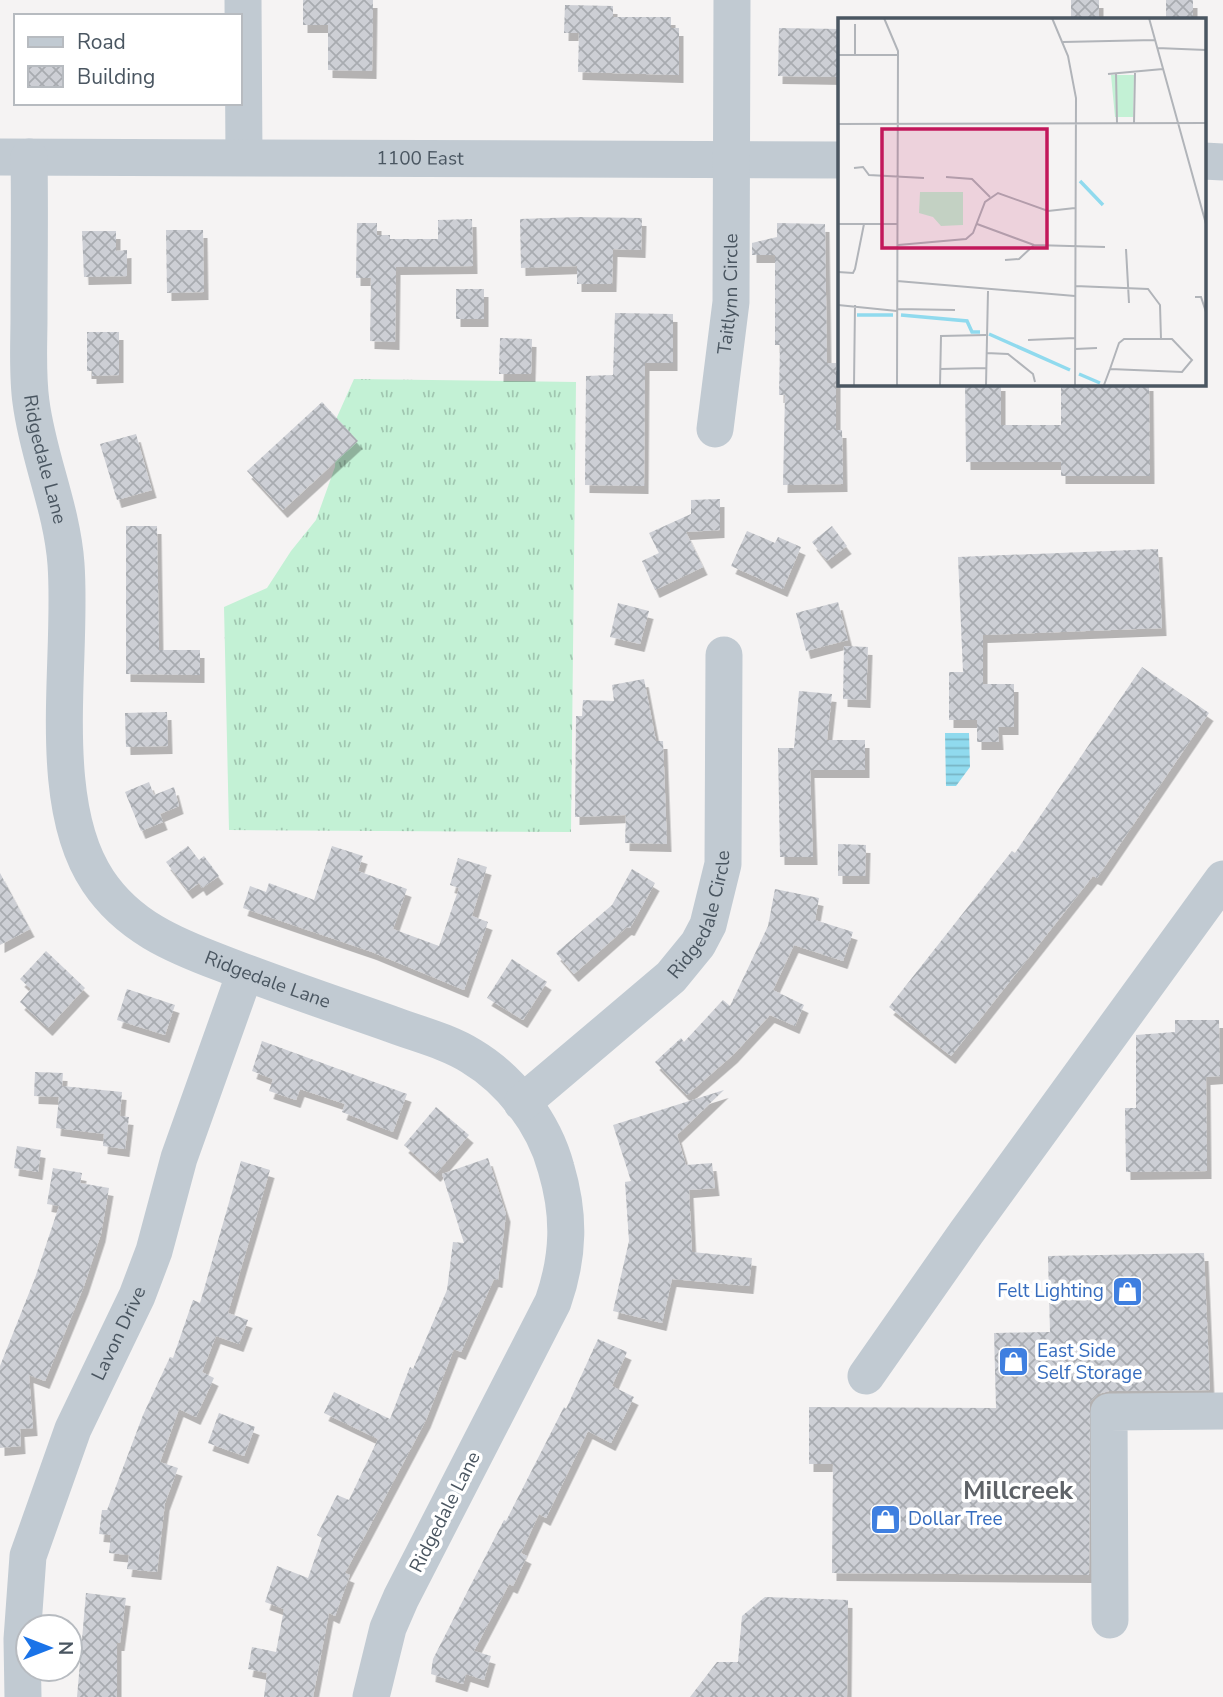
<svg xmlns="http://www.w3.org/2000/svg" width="1223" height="1697" font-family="'Nunito Sans',sans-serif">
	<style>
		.grass { fill: url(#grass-tufts) }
		.water { fill: url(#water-rules) }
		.building { fill: url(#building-cross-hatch); filter: url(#shadow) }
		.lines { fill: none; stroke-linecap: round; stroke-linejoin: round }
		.minor { stroke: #c1cad2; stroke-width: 37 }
		.labels { text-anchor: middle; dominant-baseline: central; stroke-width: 7; stroke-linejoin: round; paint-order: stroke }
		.street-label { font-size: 19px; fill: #4a5661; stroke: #fff }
		.shop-label { font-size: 19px; fill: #366cbe; stroke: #fff; text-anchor: start }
		.district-label { font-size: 26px; font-weight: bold; fill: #5f6368; stroke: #fff }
		.inset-river { fill: none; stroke: #90daee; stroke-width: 3.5 }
		.inset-road { fill: none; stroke: #b1b4b9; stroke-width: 2 }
		.view { fill: #c2185b; fill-opacity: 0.15; stroke: #c2185b; stroke-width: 3.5 }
		.inset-edge { fill: none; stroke: #4a5661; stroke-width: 3.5 }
	</style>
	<defs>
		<pattern id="grass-tufts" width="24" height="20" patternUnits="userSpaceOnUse" patternTransform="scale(1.75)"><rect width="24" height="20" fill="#c3f1d5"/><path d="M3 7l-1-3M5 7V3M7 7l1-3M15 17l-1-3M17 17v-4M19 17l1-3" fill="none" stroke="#a0c6b0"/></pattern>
		<pattern id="water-rules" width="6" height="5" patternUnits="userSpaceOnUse" patternTransform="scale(1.75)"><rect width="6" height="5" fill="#90daee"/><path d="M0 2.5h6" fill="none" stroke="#78b4c4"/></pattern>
		<pattern id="building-cross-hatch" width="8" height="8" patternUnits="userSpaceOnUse" patternTransform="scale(1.75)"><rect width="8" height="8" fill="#cdcfd5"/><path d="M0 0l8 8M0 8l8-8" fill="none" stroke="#a8abb0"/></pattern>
		<filter id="shadow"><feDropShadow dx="4.5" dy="8" stdDeviation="0" flood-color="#0004"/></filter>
	</defs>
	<rect width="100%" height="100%" fill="#f5f3f3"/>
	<polygon class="grass" points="354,379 576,382 571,832 229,830 224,607 267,588 291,551 316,520 335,467 337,417"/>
	<polygon class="water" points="945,733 969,733 970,767 956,786 946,786"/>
	<g class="building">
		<polygon points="303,0 373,0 372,71 328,70 328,25 303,25"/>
		<rect x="1071" y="0" width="28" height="19"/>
		<rect x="1166" y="0" width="27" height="19"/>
		<polygon points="565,5 613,6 613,17 671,17 671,28 679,28 679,75 578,72 579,33 564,33"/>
		<polygon points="779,28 840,29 840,77 778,76"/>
		<polygon points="579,217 642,218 641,250 613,249 612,284 577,284 577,266 521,268 520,219"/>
		<polygon points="472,219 473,266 396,267 395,342 370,341 371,278 356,278 357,223 377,223 377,235 390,235 390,239 438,239 438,220"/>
		<polygon points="777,223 825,224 827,363 836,363 836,430 842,430 843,484 783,485 785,395 779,395 780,345 775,345 775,255 752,255 752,243 777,237"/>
		<polygon points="166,230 203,230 204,292 167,293"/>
		<polygon points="82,231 116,231 116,251 127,250 127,276 84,277"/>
		<rect x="456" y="289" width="28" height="30"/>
		<polygon points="615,313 673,314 673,363 645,363 644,486 585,485 586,376 613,375"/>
		<polygon points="87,332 119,332 119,375 92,376 92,371 87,371"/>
		<polygon points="500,338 532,339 531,374 499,374"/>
		<polygon points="965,383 1001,383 1001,425 1061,425 1061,383 1149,383 1150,476 1061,476 1061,462 966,462"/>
		<polygon points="322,402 358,441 283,510 247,471"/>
		<polygon points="136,434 152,490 117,500 100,444"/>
		<polygon points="720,499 720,530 686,532 703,567 655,590 642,561 659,553 649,533 691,514 691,500"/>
		<polygon points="126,526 157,526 159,650 200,650 200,675 126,674"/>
		<polygon points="832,526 847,546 827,561 812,542"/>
		<polygon points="747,531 775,543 778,537 801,547 783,589 731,566"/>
		<polygon points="1158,549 1162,628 983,635 983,684 1014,684 1014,727 998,727 999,742 977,742 977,720 949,720 949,672 963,672 958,557"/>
		<polygon points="838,602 848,640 806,651 796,613"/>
		<polygon points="618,603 649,611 640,644 610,637"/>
		<polygon points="844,646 868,647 866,700 843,699"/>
		<polygon points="1142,667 1209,713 1097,878 1093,876 951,1056 889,1007 1012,851 1015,853"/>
		<polygon points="644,679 656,741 663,741 667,844 625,843 626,815 575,817 576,716 582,716 583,700 614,701 612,685"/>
		<polygon points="799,691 832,694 827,740 865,740 865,770 810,770 813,857 780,857 778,748 794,748"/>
		<polygon points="167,712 168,746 126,747 125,713"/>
		<polygon points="149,782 154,795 174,787 179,806 160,814 163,822 141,831 125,792"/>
		<polygon points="838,844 866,845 865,876 838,876"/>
		<polygon points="188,846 199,860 204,856 219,876 202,888 199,883 188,891 166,862"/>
		<polygon points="332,846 363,856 358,871 407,889 393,929 439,946 459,888 450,885 458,858 487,867 472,916 488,922 464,990 372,952 243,908 250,886 266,892 269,883 314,900"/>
		<polygon points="632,869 655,883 630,928 627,927 574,974 556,953 612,905"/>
		<polygon points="0,873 30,929 0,945"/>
		<polygon points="775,889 819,898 815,920 853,932 843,961 794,945 773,990 804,1005 795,1026 770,1015 733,1055 687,1095 655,1062 681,1038 684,1042 723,1000 730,1006 768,926"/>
		<polygon points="46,951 85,988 48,1028 20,1002 31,989 20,979"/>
		<polygon points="512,959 547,982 523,1020 487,998"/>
		<polygon points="127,989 175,1005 165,1035 117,1020"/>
		<polygon points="1175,1020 1219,1020 1220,1076 1206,1077 1207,1171 1126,1172 1125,1108 1136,1108 1136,1035 1175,1032"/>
		<polygon points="262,1041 407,1094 393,1132 342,1112 345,1104 300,1089 296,1100 269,1091 273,1079 252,1071"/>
		<polygon points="35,1072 63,1073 62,1086 122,1092 120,1116 129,1117 125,1149 103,1146 104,1134 56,1128 59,1097 34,1096"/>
		<polygon points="724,1090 677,1135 686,1165 712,1163 715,1188 689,1190 692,1252 752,1258 749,1286 672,1279 662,1323 613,1311 629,1241 625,1182 631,1181 613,1125"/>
		<polygon points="436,1107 469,1135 436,1174 404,1145"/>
		<polygon points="17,1146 41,1150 38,1172 14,1168"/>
		<polygon points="488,1158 506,1214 498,1280 494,1279 461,1352 454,1349 426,1420 345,1573 350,1575 335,1616 329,1613 313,1697 264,1697 267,1673 248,1669 252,1647 276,1652 284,1609 265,1602 277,1566 308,1578 322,1538 317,1535 337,1495 349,1500 378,1439 324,1413 334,1392 390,1419 410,1367 413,1369 447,1290 453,1242 464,1243 442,1174"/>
		<polygon points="241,1161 270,1170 228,1313 248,1320 239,1344 216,1336 202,1372 214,1378 196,1417 179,1409 160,1462 178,1468 165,1503 157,1572 127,1569 129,1555 109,1553 111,1535 99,1534 102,1510 107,1510 143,1415 170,1357 173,1358 193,1300 200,1303"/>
		<polygon points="53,1168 82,1173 80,1183 109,1188 101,1234 84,1286 45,1381 29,1375 33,1428 20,1429 21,1446 0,1448 0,1366 35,1278 59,1206 47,1204"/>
		<polygon points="1204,1253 1210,1390 1109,1391 1098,1394 1090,1402 1089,1575 832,1573 833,1464 809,1464 809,1407 996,1408 994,1333 1050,1332 1048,1256"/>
		<polygon points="598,1339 627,1352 612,1386 634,1397 611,1443 588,1431 546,1518 539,1514 521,1553 527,1556 513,1586 509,1584 474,1651 491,1656 484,1680 466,1674 463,1684 431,1674 433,1659 504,1520 506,1521 564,1407 566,1409"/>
		<polygon points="219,1413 255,1427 244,1456 208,1443"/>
		<polygon points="86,1593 126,1598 120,1643 117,1643 117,1697 77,1697"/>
		<polygon points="765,1597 848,1600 847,1697 690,1697 717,1662 738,1662 742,1616"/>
	</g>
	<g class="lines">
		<g class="minor">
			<polyline points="243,0 244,157"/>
			<path id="s1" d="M0,157L840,160"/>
			<path id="s2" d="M29,157C30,210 29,263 29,316C29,344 27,374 31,402C38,457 62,508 66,564C73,659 44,801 98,881C128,926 173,945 221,963C277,985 334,1004 391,1024C417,1034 447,1041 471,1056C511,1080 544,1123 556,1168C570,1215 569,1256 553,1302L401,1598L388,1628L371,1697"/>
			<polyline points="1204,161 1223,162"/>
			<path id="s3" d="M715,429L731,302L732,0"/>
			<path id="s4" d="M522,1103L671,977L698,944L708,925L723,864L724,655"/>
			<polyline points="866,1376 966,1233 1223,879"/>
			<polyline points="1110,1620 1109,1412 1223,1411"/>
			<path id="s5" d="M23,1697L22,1639L28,1556L73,1429L137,1296L154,1251L179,1158L245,973"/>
		</g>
	</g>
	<defs>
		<symbol id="shop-square" viewBox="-11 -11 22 22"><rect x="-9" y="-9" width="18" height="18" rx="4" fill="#3f7fe0" stroke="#fff"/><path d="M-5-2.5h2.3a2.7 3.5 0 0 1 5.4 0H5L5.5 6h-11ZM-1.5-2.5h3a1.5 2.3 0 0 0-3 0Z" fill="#fff"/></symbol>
	</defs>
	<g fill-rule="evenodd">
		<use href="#shop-square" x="1110" y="1274" width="35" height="35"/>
		<use href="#shop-square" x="996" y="1344" width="35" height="35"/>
		<use href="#shop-square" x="868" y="1502" width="35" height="35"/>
	</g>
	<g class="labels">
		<g class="street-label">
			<text stroke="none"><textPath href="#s1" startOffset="420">1100 East</textPath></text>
			<text stroke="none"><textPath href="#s3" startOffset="136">Taitlynn Circle</textPath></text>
			<text stroke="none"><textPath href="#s2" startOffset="304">Ridgedale Lane</textPath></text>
			<text stroke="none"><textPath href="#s4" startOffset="266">Ridgedale Circle</textPath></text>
			<text stroke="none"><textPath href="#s2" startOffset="934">Ridgedale Lane</textPath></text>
			<text stroke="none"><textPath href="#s5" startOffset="382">Lavon Drive</textPath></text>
			<text transform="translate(445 1512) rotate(-63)">Ridgedale Lane</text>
		</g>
		<g class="shop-label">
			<text x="1104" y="1291" text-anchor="end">Felt Lighting</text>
			<text x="1037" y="1351">East Side<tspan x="1037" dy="22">Self Storage</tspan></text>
			<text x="908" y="1519">Dollar Tree</text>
		</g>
		<g class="district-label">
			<text x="1018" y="1490">Millcreek</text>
		</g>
	</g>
	<g transform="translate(838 18)">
		<rect width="368" height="368" fill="#f5f3f3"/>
		<path d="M273,57H296L295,99H277ZM82,174H125V207L103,208L95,199L81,195Z" fill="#c3f1d5"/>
		<path class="inset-river" d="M242,163L265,187M19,297H55M63,297L129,303L134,314H142M151,316L232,352M241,356L262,365"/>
		<path class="inset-road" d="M46,0L60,33L59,367M214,0L230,38L238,80L237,367M311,0L368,206M17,6V37M225,24L317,22M319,30L368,32M0,37H60M278,55L279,105M270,56L325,51M296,105L297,55M0,106L368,105M16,150L25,149L31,157L86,160M108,159L134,161L152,179M0,206H60M139,206L196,227L267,229M60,227L128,221L135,215L147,184L160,175L210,193L237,190M288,231L291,285M167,242L181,241L196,227M0,254L15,255L17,251L26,206M59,263L237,278M237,268L310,271L322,287L323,321M357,279H363L368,294M0,287L59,293M59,291L117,292M190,322L237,320M237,331L259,330M148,335L170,336L195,356L197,364M102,351L148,350M16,367L17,287M102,367L103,318L148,317M148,367L150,273M266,367L272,351L281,325L286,321H334L354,342L344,354L272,351"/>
		<path class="view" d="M44,111H209V230H44Z"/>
		<rect width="368" height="368" class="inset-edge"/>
	</g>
	<rect x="14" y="14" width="228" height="91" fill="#ffffff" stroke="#b7bbc0" stroke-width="2"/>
	<rect x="28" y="37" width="35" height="10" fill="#c1cad2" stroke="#b7bbc0" stroke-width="2"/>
	<text x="77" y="49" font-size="21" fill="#4a5661">Road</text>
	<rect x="28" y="66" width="35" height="21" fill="url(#building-cross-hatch)" stroke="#b7bbc0" stroke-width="2"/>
	<text x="77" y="84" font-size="21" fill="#4a5661">Building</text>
	<g transform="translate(49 1648) rotate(90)"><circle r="33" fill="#ffffff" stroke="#b7bbc0" stroke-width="2"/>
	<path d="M0-5L12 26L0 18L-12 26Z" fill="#1a73e8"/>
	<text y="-10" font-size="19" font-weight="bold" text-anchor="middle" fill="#4a5661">N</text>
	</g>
</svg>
